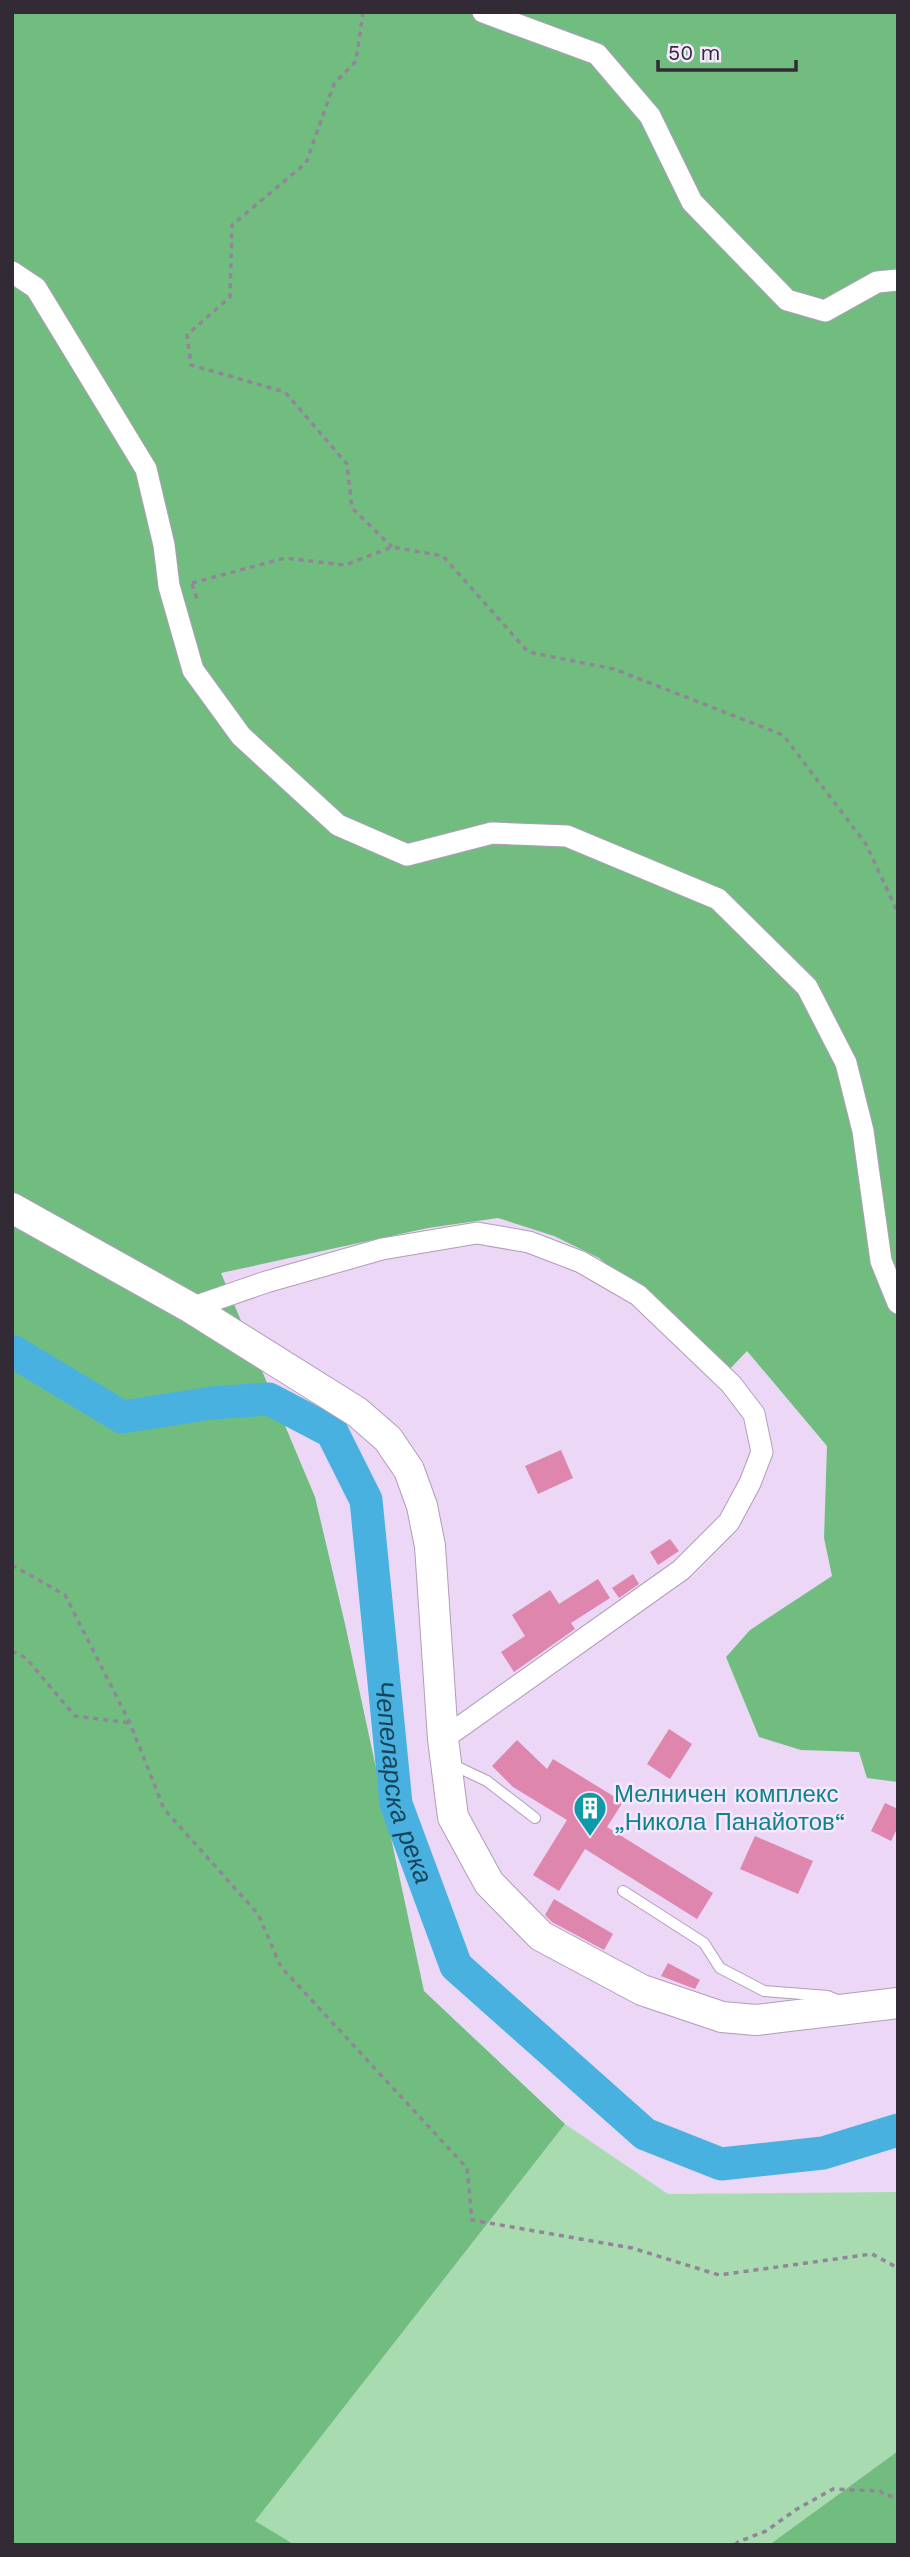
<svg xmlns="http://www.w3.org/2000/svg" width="910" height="2557" font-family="'Work Sans',sans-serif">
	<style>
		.green { fill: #a8dbb0 }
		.forest { fill: #71bd80 }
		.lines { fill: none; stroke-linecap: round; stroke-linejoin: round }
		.river { stroke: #48b1e0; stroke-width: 33 }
		.building { fill: #de86ae }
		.lane-casing { stroke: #b09dba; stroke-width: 12 }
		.street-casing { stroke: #b09dba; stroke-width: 23 }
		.secondary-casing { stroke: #b09dba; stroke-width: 32 }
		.path { stroke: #928599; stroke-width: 3.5; stroke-dasharray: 5 5; stroke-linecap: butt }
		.lane { stroke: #fff; stroke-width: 10 }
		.street { stroke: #fff; stroke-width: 21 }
		.secondary { stroke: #fff; stroke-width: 30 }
		.labels { text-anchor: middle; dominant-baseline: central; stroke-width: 5; stroke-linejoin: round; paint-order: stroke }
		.culture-label { font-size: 24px; fill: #0d838f; stroke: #f7e7ff; text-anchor: start }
		.water-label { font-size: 26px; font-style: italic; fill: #174458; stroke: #f7e7ff }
	</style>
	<rect width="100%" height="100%" fill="#ecd8f6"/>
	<polygon class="green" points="565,2124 668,2194 898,2192 898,2451 769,2545 295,2545 254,2521"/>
	<g class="forest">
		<polygon points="12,12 898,12 898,1782 867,1778 859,1752 801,1750 759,1737 726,1657 750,1630 832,1576 824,1538 827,1446 747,1351 726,1373 642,1292 599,1258 554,1236 498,1218 428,1228 221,1273 315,1497 345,1624 424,1991 565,2124 255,2521 295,2545 12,2545"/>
		<polygon points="898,2451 898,2545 769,2545"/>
	</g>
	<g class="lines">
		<path class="river" id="s1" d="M12,1351L122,1417L212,1403L269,1399L332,1432L366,1500L396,1804L456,1966L645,2134L721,2164L823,2153L898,2130"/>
	</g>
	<g class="building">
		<polygon points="561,1450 573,1478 538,1494 525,1466"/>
		<polygon points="670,1539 679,1551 658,1565 650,1552"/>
		<polygon points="633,1574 639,1584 619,1598 612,1588"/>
		<polygon points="598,1579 610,1598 571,1623 575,1629 514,1672 501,1652 525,1636 512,1615 550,1590 559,1604"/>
		<polygon points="669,1729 692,1744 670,1779 647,1764"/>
		<polygon points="517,1740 547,1769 553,1759 623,1802 607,1827 713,1893 697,1919 585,1849 559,1891 533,1875 567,1820 513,1787 492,1766"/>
		<polygon points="885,1803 898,1809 898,1827 891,1841 871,1831"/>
		<polygon points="755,1836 813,1861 798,1894 740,1869"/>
		<polygon points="554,1899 613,1934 604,1950 552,1922 545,1915"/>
		<polygon points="668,1963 700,1980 695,1989 661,1976"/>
	</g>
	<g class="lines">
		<defs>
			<g id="lane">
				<polyline points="449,1763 487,1781 535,1818"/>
				<polyline points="623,1891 704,1943 720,1968 764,1991 828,1996 840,2001"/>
			</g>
			<g id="street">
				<polyline points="483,12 597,54 650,116 692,202 787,300 825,311 877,282 898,280"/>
				<polyline points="12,272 36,288 146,469 164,545 169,586 193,670 241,736 338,825 407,855 492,833 567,836 718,899 807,987 846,1063 863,1131 881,1261 898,1303"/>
				<polyline points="191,1308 266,1282 382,1249 477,1233 529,1242 581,1262 638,1295 731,1384 754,1414 762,1452 750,1483 729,1522 681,1570 443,1739"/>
			</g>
			<polyline id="secondary" points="12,1208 191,1308 357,1412 388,1439 409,1470 422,1506 430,1546 443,1739 453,1817 489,1883 541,1936 642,1990 722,2017 756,2020 898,2003"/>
		</defs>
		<use href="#lane" class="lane-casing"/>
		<use href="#street" class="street-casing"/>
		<use href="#secondary" class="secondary-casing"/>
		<g class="path">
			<polyline points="363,12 356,61 334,84 306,163 232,225 230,297 187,335 191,365 285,392 347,464 352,508 392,547"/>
			<polyline points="192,583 285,558 345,565 392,547 443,556 528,652 614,669 783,735 866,844 898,913"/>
			<polyline points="192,584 197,599"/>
			<polyline points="12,1565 65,1595 130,1723 164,1809 258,1914 281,1967 467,2168 472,2220 632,2248 719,2275 872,2254 898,2268"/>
			<polyline points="12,1651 26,1658 75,1716 130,1723"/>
			<polyline points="735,2545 738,2542 766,2531 797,2509 833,2489 880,2491 884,2495 898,2497"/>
		</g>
		<use href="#lane" class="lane"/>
		<use href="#street" class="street"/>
		<use href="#secondary" class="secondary"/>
	</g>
	<defs>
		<symbol id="building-pin" viewBox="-11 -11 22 30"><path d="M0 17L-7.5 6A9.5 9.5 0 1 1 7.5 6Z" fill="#0f9aa8" stroke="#f7e7ff"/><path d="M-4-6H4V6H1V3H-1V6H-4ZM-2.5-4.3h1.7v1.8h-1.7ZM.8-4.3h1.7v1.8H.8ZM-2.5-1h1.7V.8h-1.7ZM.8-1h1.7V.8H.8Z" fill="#fff"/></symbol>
	</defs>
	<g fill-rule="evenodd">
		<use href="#building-pin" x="571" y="1789" width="38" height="52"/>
	</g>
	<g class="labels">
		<g class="culture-label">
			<text x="614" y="1794">Мелничен комплекс<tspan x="614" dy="28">„Никола Панайотов“</tspan></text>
		</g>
		<g class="water-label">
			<text stroke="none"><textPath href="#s1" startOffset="709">Чепеларска река</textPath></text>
		</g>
	</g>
	<rect width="910" height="2557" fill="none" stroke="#322b36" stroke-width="28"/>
	<path d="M658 60v10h138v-10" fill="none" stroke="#322b36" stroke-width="3.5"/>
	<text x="668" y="60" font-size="21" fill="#322b36" stroke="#f7e7ff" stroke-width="5" paint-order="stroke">50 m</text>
</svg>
